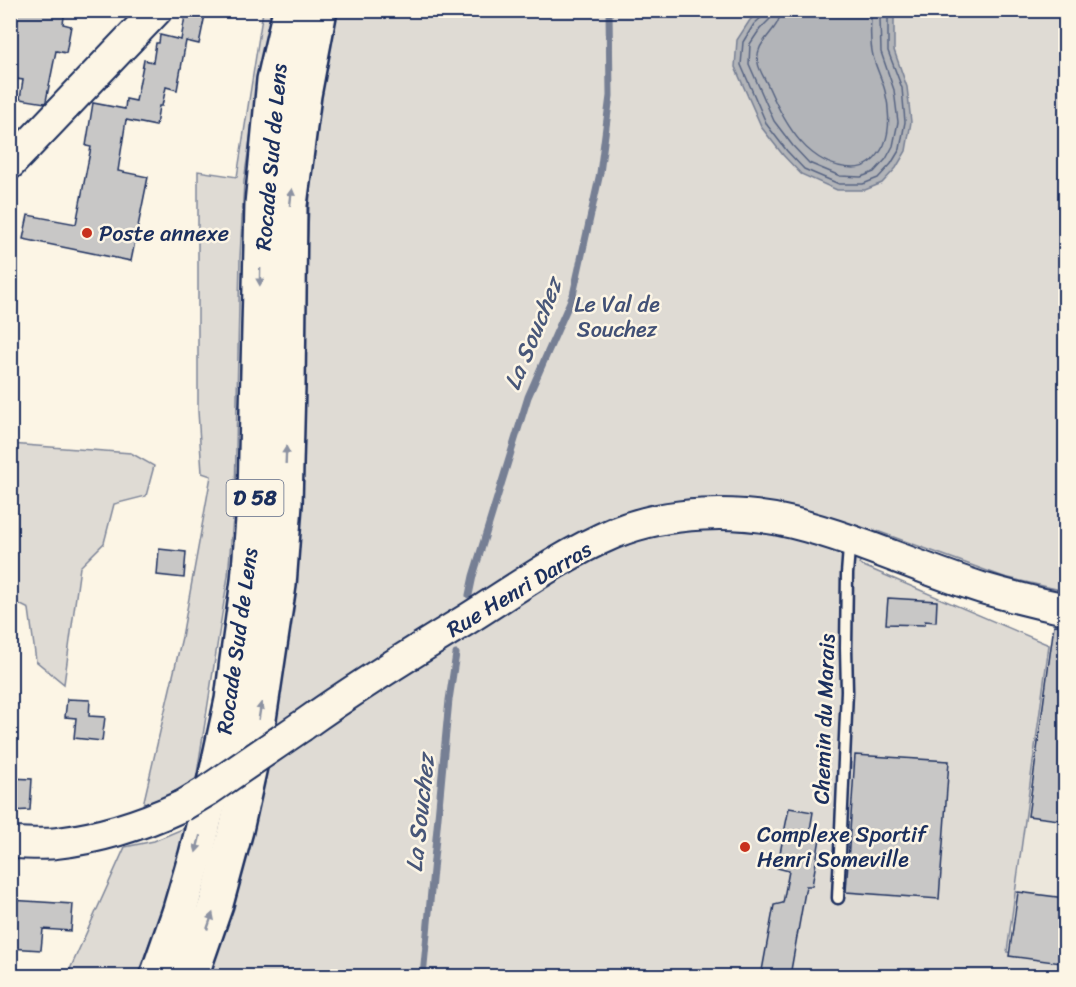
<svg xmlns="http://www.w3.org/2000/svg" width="1076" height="987" font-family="Sriracha,sans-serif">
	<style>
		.built { fill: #ece7dc }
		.green { fill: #dfdbd4; stroke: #7d8599; stroke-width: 1.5 }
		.water { fill: #b2b4b8; stroke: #767f94; stroke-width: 1.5 }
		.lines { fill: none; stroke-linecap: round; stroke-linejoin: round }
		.shore { stroke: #576482; stroke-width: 1.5 }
		.stream { stroke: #767f94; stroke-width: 7 }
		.building { fill: #c8c7c6; stroke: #1b2f5e; stroke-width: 1.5 }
		.lane-casing { stroke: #1b2f5e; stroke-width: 15 }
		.secondary-casing { stroke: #1b2f5e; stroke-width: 34 }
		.highway-casing { stroke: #1b2f5e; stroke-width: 38 }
		.lane { stroke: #fcf5e5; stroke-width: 10 }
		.secondary { stroke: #fcf5e5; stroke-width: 30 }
		.highway { stroke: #fcf5e5; stroke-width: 33 }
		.secondary-bridge-casing { stroke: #1b2f5e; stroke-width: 34; stroke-linecap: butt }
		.secondary-bridge { stroke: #fcf5e5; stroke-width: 30 }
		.oneway { fill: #8c92a2 }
		.poi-dot { fill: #c8321e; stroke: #fcf5e5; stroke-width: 2 }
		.labels { text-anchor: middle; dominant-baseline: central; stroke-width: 5; stroke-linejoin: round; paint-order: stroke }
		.shield { fill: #fcf5e5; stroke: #5e6a86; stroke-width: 1.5 }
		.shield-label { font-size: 21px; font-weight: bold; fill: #1b2f5e }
		.street-label { font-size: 22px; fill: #1b2f5e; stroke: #fcf5e5 }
		.poi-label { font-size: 22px; fill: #1b2f5e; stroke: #fcf5e5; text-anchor: start }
		.park-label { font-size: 22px; fill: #425176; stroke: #fcf5e5 }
		.water-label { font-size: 24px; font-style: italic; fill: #485779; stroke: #fcf5e5 }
	</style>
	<rect width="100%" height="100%" fill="#fcf5e5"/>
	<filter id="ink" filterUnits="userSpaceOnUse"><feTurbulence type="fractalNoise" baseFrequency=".0167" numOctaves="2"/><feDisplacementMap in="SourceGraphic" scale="12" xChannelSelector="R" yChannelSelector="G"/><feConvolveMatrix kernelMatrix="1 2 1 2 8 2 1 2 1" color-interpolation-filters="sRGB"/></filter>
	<g filter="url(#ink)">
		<polygon class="built" points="1049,645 1065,646 1065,957 1007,952"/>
		<g class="green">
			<polygon points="263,11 271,11 258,84 244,181 240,258 235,496 228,576 196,780 169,795 143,805 182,637 211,476 202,473 198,411 198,171 237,177"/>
			<polygon points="337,11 1065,11 1065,591 1004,577 874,530 859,564 1049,645 1007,952 1065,957 1061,976 207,976 294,587 303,477 305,279 312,157 332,26"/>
			<polygon points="10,444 131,453 154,466 146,496 114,504 104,543 80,567 64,684 36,661 29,609 11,600"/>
			<polygon points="187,827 161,913 137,976 67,976 125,847 154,841"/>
		</g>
		<polygon class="water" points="761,10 895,11 894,18 894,50 907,87 911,122 906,151 896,168 882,183 865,190 837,190 801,174 783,155 762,128 735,67 737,40 750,20"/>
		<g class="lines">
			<g class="shore">
				<polyline points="764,10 763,16 754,24 743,42 741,65 767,125 787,151 804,169 839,184 863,184 878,178 891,164 900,149 905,122 902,88 888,51 888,18 889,10"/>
				<polyline points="772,10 770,19 760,29 750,44 749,64 774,121 793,146 809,163 840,176 861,177 874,172 886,159 893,146 898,122 894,90 881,52 880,18 881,10"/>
				<path d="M781,10C780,32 754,40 758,63C759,71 766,80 769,88C785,124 808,167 853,168C868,168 878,157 884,145C891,129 889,106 885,91C882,79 876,68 873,56C870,44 870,22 872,10"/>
			</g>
			<g class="stream">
				<polyline points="469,595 473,576 528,397 573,295 600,173 610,96 609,10"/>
				<polyline points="423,976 449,700 456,654"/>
			</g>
		</g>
		<g class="building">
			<polygon points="10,10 65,10 63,24 71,26 66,53 56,51 46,101 45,103 20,99 23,80 10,78"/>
			<polygon points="186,10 206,10 199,44 186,41 177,90 166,87 162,106 159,106 156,126 126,120 118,171 148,177 131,261 23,239 28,215 76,224 91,147 86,146 93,103 125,109 126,99 136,101 144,60 153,62 156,43 159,43 160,35 181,40"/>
			<polygon points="159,549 186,552 184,578 157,575"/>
			<polygon points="888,598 937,601 936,622 925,621 924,625 886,624"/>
			<polygon points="1054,625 1065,626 1065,777 1059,820 1028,816"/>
			<polygon points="67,699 90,700 89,716 105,717 102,741 74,738 76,718 65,717"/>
			<polygon points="855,755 949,761 939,899 846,892"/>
			<polygon points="10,778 32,779 30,810 10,811"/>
			<polygon points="789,808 813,812 809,836 820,838 812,886 806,886 790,976 761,976 774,905 783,903 789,871 777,868"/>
			<polygon points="1018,892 1065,898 1065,936 1061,963 1009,956"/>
			<polygon points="10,900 73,904 71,931 43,929 41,950 10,948"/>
		</g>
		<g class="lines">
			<defs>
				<polyline id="lane" points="838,898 847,691 846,648 847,574 849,548 851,542"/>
				<g id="secondary">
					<polyline points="10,164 157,10"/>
					<path d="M302,726C355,688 410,654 466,620C514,590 562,555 614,533C667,511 738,509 793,523C858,539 918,568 982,588C1009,596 1037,603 1066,609"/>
					<path d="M10,843C26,843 42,845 57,843C100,838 143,824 182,806"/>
				</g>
				<g id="highway">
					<polyline points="157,976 179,913 196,855 217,770 232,700 237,660 248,581 255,495 262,204 274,80 290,10"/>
					<polyline points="191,976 216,904 236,830 256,739 279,585 285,504 288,385 290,205 304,95 320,10"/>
				</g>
			</defs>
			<use href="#lane" class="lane-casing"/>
			<use href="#secondary" class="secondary-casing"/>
			<use href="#highway" class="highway-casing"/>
			<use href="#lane" class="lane"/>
			<use href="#secondary" class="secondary"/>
			<use href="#highway" class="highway"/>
			<defs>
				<polyline id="secondary-bridge" points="182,806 207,791 302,726"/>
			</defs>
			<use href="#secondary-bridge" class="secondary-bridge-casing"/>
			<use href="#secondary-bridge" class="secondary-bridge"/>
		</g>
		<defs><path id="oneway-solid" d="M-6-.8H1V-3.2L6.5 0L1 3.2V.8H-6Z" transform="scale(1.5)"/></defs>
		<g class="oneway">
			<use href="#oneway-solid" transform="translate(291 197) rotate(-83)"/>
			<use href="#oneway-solid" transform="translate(260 277) rotate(91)"/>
			<use href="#oneway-solid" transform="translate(286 455) rotate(-88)"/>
			<use href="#oneway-solid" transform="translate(260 711) rotate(-81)"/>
			<use href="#oneway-solid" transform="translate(198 844) rotate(104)"/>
			<use href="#oneway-solid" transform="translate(210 921) rotate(-71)"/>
		</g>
	</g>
	<g class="poi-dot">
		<circle cx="87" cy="233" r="6"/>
		<circle cx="745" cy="847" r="6"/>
	</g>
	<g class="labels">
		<rect class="shield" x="226.5" y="480" width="57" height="36" rx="4.5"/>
		<g class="shield-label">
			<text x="255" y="498">D 58</text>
		</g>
		<g class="street-label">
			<text transform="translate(271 157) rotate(-85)">Rocade Sud de Lens</text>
			<text transform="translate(519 589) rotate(-31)">Rue Henri Darras</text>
			<text transform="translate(237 641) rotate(-82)">Rocade Sud de Lens</text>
			<text transform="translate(824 719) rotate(-88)">Chemin du Marais</text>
		</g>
		<g class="poi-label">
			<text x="99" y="233">Poste annexe</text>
			<text x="757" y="834">Complexe Sportif<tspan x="757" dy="25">Henri Someville</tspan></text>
		</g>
		<g class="park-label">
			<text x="617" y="304">Le Val de<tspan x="617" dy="25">Souchez</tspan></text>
		</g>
		<g class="water-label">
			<text transform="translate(533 334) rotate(-68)">La Souchez</text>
			<text transform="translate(420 813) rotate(-84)">La Souchez</text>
		</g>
	</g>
	<rect width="1076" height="987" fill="none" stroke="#fcf5e5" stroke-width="36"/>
	<rect x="18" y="18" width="1040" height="951" fill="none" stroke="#1b2f5e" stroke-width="2" filter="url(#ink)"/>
</svg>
